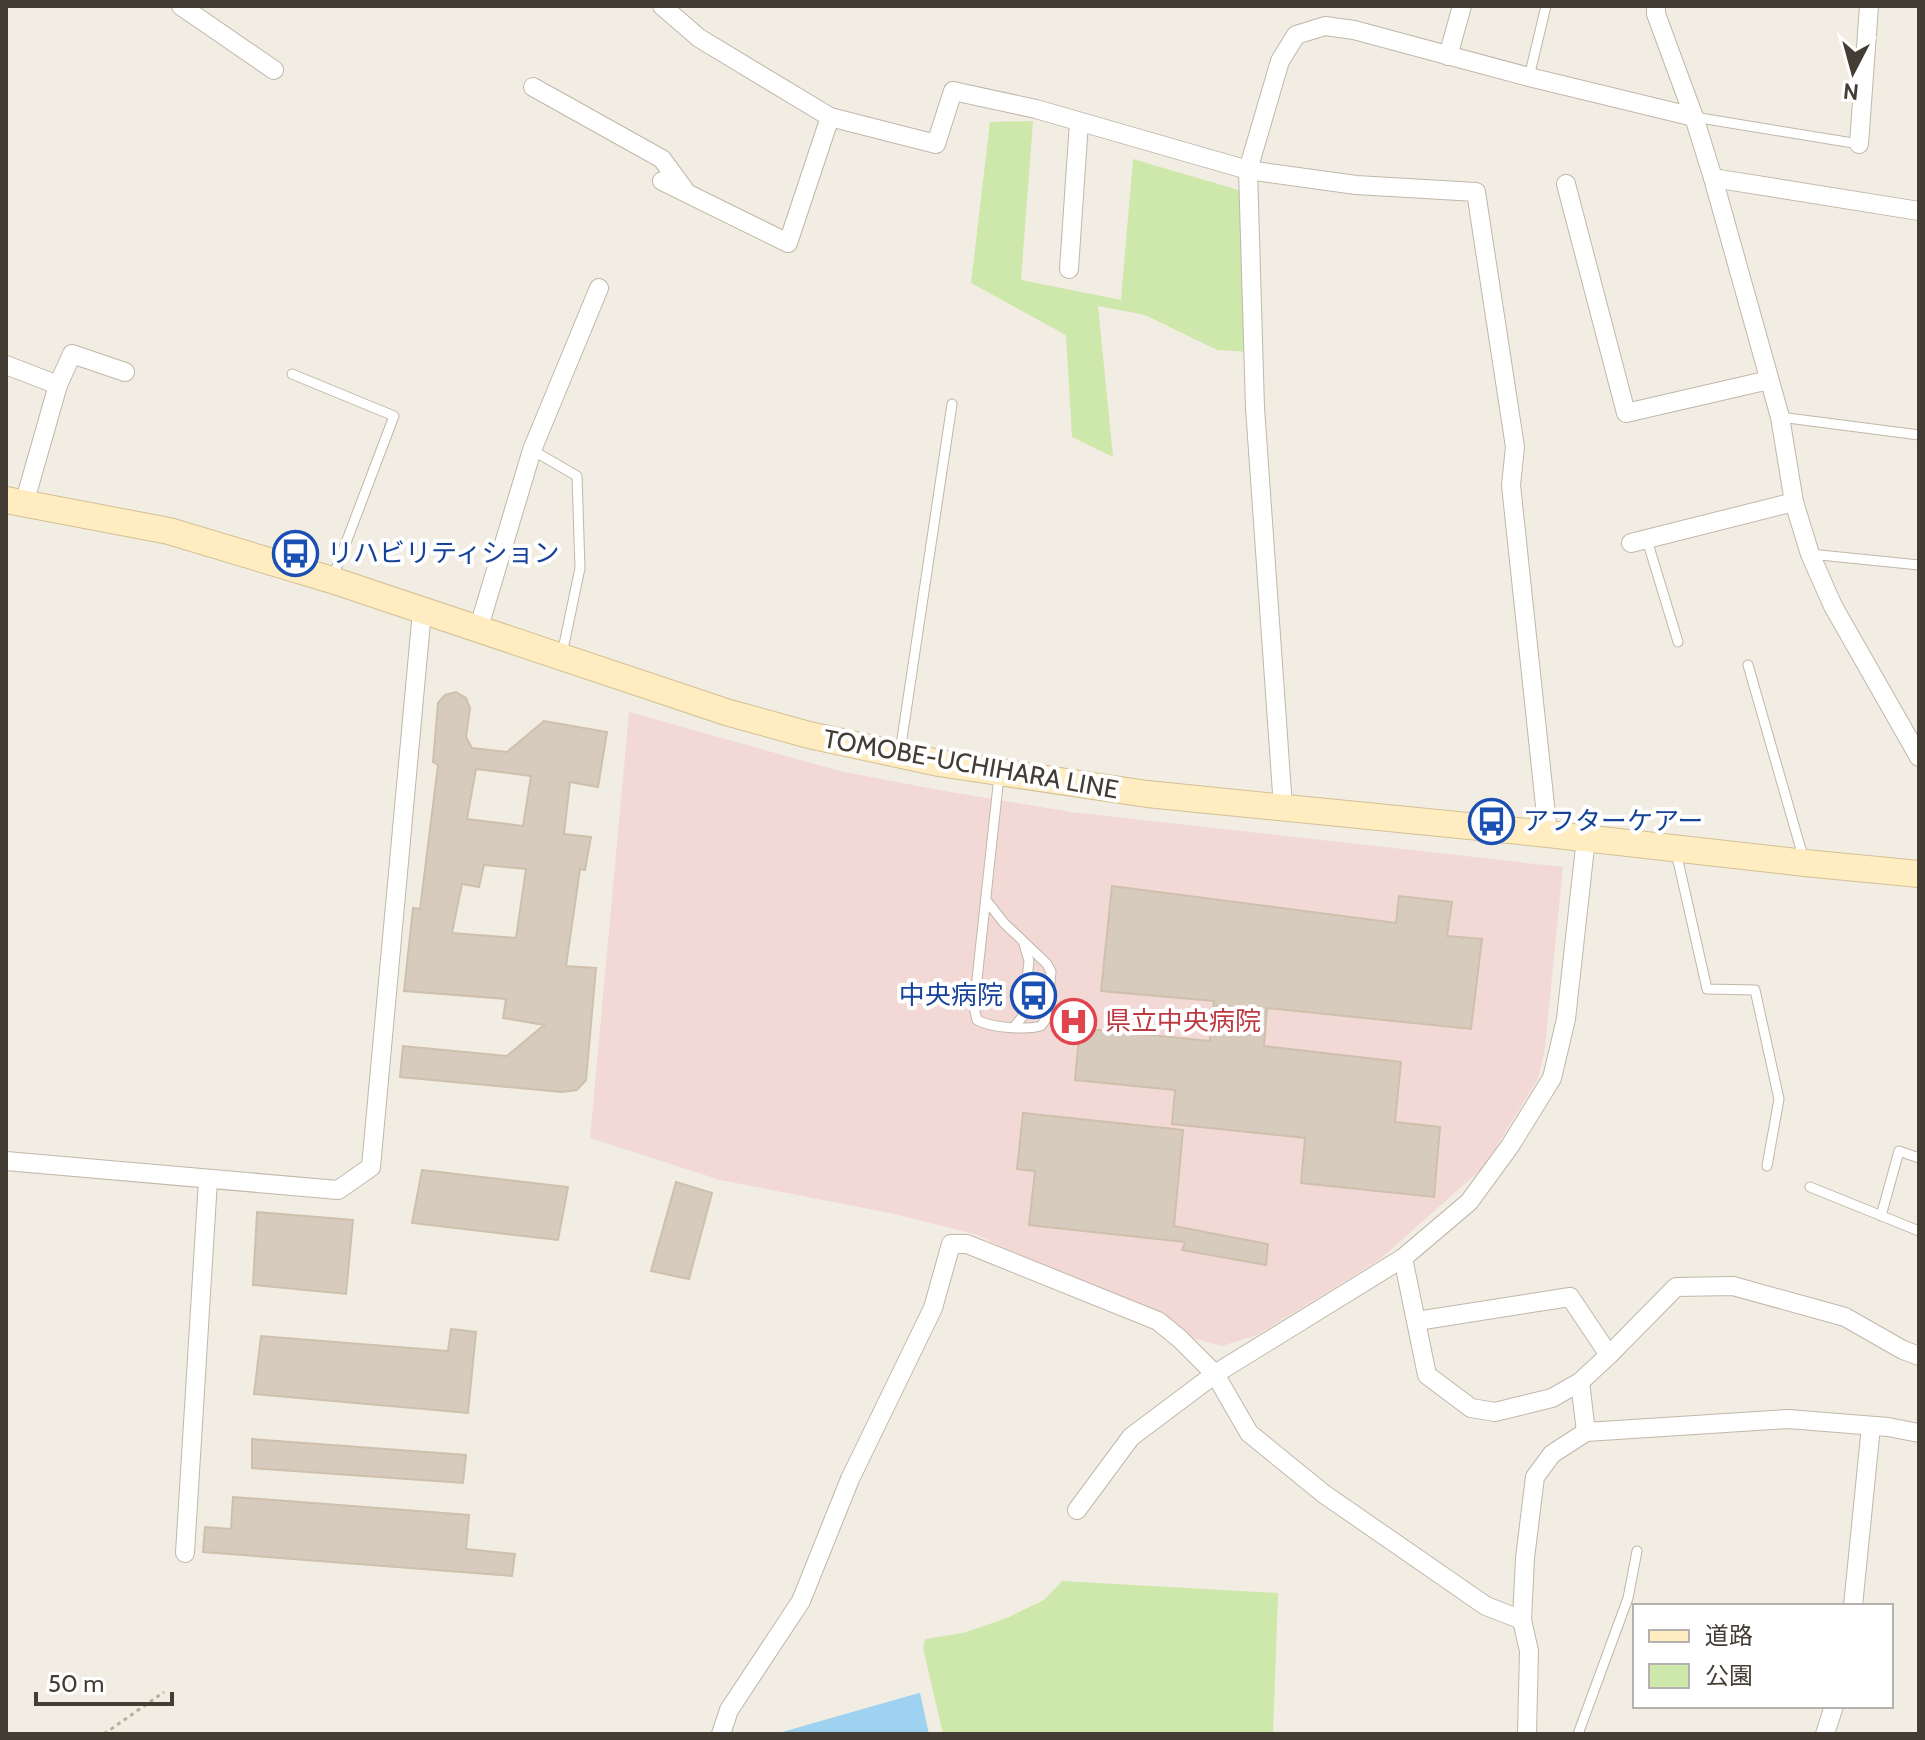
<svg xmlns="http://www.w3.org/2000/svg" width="1925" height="1740" font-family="Cabin,'Noto Sans JP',sans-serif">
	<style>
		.medical { fill: #f3d9d6 }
		.green { fill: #cee7ab }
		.water { fill: #9ed2f0 }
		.building { fill: #d6cbbc; stroke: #cec0ac; stroke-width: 2; fill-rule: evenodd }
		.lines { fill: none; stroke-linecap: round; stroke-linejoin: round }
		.lane-casing { stroke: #c0b7a9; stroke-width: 11 }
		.street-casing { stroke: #c0b7a9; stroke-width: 20 }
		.secondary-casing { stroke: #d3bf93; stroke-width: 28 }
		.path { stroke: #bfaf97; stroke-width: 3; stroke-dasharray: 4 4; stroke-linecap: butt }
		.lane { stroke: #fff; stroke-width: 9 }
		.street { stroke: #fff; stroke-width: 18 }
		.secondary { stroke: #ffedc1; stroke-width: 26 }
		.labels { text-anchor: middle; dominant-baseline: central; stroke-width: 8; stroke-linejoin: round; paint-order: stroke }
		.transit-label { font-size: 26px; fill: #164399; stroke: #fff; text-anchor: start }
		.street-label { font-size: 26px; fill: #443d34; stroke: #fff }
		.health-label { font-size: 26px; fill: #be3a42; stroke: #fff; text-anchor: start }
	</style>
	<rect width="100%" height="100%" fill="#f2ede3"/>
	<polygon class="medical" points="629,712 840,771 939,790 1071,812 1563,867 1545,1048 1538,1079 1484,1167 1379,1260 1257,1335 1222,1346 1161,1330 978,1235 890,1213 720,1180 590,1138"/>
	<g class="green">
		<polygon points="1033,121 1021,280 1121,300 1133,159 1242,191 1250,352 1217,350 1145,315 1098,306 1113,457 1072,437 1066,335 971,283 990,122"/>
		<polygon points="1062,1581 1278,1593 1273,1734 943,1734 923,1648 925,1639 963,1633 1007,1618 1044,1600"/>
	</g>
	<polygon class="water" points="920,1693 929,1734 775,1734 919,1693"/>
	<g class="building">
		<path d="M456,692L466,698L470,708L466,737L472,748L507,752L544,721L607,732L598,787L570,782L564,834L591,837L585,870L580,869L566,966L596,968L586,1080L577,1090L562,1092L400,1077L403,1046L507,1056L544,1025L503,1018L506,999L404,991L413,908L420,909L438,765L433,762L438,703L445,695ZM476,769L531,776L523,826L467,819ZM484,865L526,869L516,938L452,933L462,884L479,887Z"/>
		<polygon points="1112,886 1396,923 1399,896 1452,902 1447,936 1482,939 1471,1029 1267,1008 1264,1046 1401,1062 1395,1122 1440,1127 1434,1197 1301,1183 1305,1138 1172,1124 1175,1090 1075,1080 1080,1028 1210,1041 1214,1001 1101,991"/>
		<polygon points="1023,1113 1183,1130 1174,1226 1268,1244 1266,1265 1182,1250 1185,1242 1029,1225 1035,1171 1017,1169"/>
		<polygon points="422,1170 568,1187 558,1240 412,1223"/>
		<polygon points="676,1182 712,1193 689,1279 651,1271"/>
		<polygon points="257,1212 353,1220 346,1294 253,1285"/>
		<polygon points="451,1329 476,1332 468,1413 254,1394 261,1336 448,1351"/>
		<polygon points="252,1439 466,1455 463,1483 252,1468"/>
		<polygon points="233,1497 469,1515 466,1549 515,1554 512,1576 203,1552 205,1527 231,1529"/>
	</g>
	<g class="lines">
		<defs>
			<g id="lane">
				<polyline points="1529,77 1546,6"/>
				<polyline points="1694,117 1859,144"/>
				<polyline points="292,374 394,416 333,577"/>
				<polyline points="1780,417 1919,435"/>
				<polyline points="532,450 577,476 580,568 562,654"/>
				<polyline points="1647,540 1678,642"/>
				<polyline points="1810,554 1919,565"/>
				<polyline points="1748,665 1804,860"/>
				<polyline points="900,752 952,404"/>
				<polyline points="1676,852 1707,989 1755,990 1779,1099 1767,1166"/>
				<path d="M986,900L1004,923L1047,964L1051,972L1046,1019L1041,1026C1025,1030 991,1028 977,1020L974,1007L999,776"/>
				<polyline points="1014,1027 1023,1016 1029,961 1024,944"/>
				<polyline points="1810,1187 1919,1231"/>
				<polyline points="1881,1216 1899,1151 1919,1158"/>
				<polyline points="1578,1734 1628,1598 1637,1551"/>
			</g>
			<g id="street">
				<polyline points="181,6 274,70"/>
				<polyline points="662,6 699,38 830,117 936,144 953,91 1036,109 1248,170 1356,185 1476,192 1515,447 1511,485 1548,834"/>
				<polyline points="1656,6 1656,14 1694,117 1713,178 1780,417 1794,502 1810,554 1833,606 1919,757"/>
				<polyline points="1448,56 1462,6"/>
				<polyline points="533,87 662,159 684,189"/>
				<polyline points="1859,144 1869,6"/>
				<polyline points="1713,178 1919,211"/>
				<polyline points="662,181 788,243 830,117"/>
				<polyline points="1566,184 1626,413 1769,380"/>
				<polyline points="1069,269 1079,122"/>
				<polyline points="6,365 58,385"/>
				<polyline points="24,504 58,385 72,354 125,372"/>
				<polyline points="1631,543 1794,502"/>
				<polyline points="478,630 532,450 599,288"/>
				<polyline points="1283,807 1255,408 1248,170 1280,61 1296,35 1325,26 1354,30 1529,77 1694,117"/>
				<polyline points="6,1161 338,1190 371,1167 422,611"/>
				<polyline points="1403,1258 1427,1375 1471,1408 1495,1412 1552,1398 1580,1382 1609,1355 1676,1287 1733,1286 1845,1317 1903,1350 1919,1356"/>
				<polyline points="1417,1321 1570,1297 1609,1355"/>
				<polyline points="1580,1382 1586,1432"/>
				<polyline points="1077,1510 1131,1437 1215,1374 1403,1258 1469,1202 1510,1146 1552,1078 1566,1019 1586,838"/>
				<polyline points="185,1553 208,1180"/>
				<polyline points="1853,1606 1871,1426"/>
				<polyline points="721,1734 729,1710 801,1601 850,1479 933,1308 951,1244 967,1244 1158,1321 1180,1339 1215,1374 1249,1433 1324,1494 1486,1606 1522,1620"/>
				<polyline points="1527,1734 1529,1651 1522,1620 1525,1558 1535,1477 1552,1454 1586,1432 1788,1419 1888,1427 1919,1433"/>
				<polyline points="1825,1734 1834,1706"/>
			</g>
			<polyline id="secondary" points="6,500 169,531 332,580 726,712 809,735 939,763 1147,794 1548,834 1805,863 1919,874"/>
		</defs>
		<use href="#lane" class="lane-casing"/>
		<use href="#street" class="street-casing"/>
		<use href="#secondary" class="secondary-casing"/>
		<polyline class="path" points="104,1734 164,1692"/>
		<use href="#lane" class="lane"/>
		<use href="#street" class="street"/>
		<use href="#secondary" class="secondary"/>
	</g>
	<defs>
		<symbol id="bus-ring" viewBox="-11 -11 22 22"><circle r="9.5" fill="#fff" stroke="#1a4fb4" stroke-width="1.5"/><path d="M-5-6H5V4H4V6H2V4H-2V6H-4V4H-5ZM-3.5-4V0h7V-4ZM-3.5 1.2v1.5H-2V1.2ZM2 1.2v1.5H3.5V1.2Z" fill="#1a4fb4"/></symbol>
		<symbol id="hospital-ring" viewBox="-11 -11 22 22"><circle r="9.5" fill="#fff" stroke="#e0444e" stroke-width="1.5"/><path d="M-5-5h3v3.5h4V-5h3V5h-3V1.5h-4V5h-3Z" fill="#e0444e"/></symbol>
	</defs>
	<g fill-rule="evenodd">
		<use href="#bus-ring" x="270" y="528" width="51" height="51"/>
		<use href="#bus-ring" x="1466" y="796" width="51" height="51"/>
		<use href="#bus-ring" x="1008" y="970" width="51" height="51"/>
		<use href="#hospital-ring" x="1048" y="996" width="51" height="51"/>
	</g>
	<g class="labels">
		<g class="transit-label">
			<text x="327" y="553">リハビリティション</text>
			<text x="1523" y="821">アフターケアー</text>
			<text x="1003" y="995" text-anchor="end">中央病院</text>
		</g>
		<g class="street-label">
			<text transform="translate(971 764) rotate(10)">TOMOBE-UCHIHARA LINE</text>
		</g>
		<g class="health-label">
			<text x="1105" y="1021">県立中央病院</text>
		</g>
	</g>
	<rect width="1925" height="1740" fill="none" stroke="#443d34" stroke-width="16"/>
	<rect x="1633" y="1604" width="260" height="104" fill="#ffffff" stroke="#b4b1ae" stroke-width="2"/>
	<rect x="1649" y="1630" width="40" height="12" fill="#ffedc1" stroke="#b4b1ae" stroke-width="2"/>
	<text x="1705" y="1644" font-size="24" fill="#443d34">道路</text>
	<rect x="1649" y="1664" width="40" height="24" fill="#cee7ab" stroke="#b4b1ae" stroke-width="2"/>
	<text x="1705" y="1684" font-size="24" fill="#443d34">公園</text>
	<g transform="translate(1853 72) rotate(186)" stroke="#ffffff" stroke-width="6" paint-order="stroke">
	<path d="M0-6L14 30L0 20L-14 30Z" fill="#443d34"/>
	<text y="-12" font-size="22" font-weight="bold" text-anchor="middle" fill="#443d34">N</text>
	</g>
	<path d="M36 1692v12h136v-12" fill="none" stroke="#443d34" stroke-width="4"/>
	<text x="48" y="1692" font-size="24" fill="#443d34" stroke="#ffffff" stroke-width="6" paint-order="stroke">50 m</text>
</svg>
